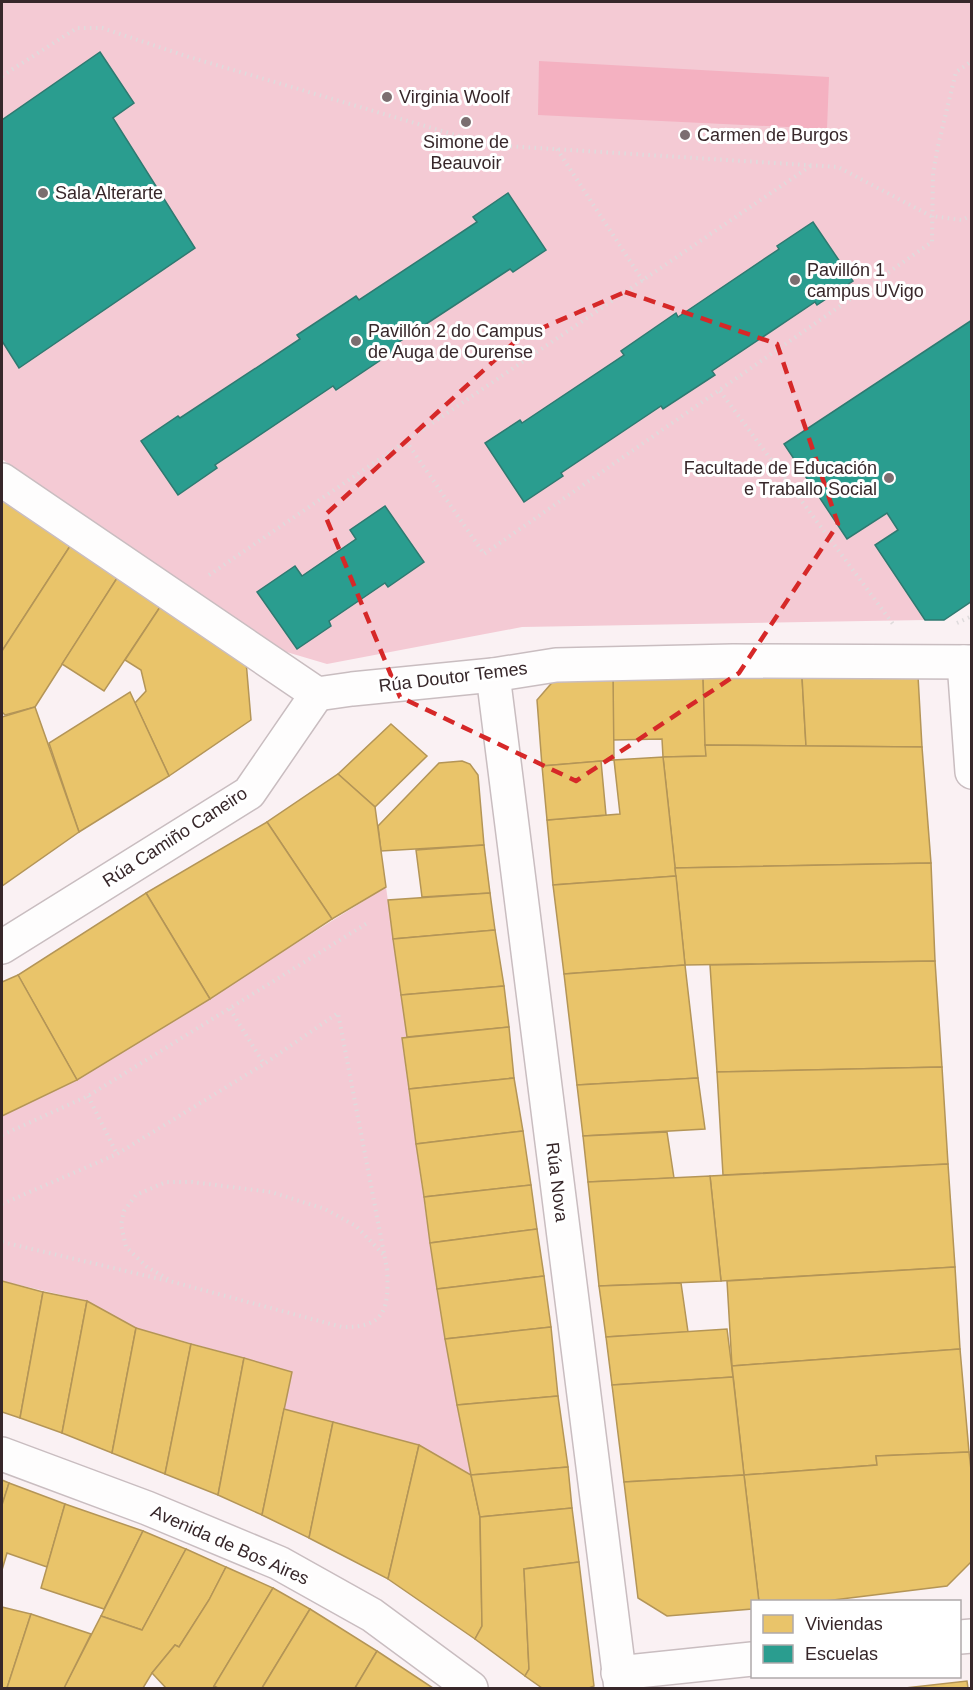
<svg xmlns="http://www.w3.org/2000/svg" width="973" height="1690" font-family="Helvetica,sans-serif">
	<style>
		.green { fill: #f4cad4 }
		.water { fill: #f4b1c1 }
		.homes { fill: #e9c46a; stroke: #b49557; stroke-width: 1.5 }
		.schools { fill: #2a9d8f; stroke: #2e7a71; stroke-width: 1.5 }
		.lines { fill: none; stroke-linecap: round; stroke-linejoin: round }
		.minor-casing { stroke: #c9bdc0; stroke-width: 36 }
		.path { stroke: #dfdbdc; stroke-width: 4; stroke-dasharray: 1.5 4.5; stroke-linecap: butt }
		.minor { stroke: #fefdfd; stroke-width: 33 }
		.marked { fill: none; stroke: #d62828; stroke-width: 4.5; stroke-dasharray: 12 8; stroke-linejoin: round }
		.poi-dot { fill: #7b6e70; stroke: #fff; stroke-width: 2 }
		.labels { text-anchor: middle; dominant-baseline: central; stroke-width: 6; stroke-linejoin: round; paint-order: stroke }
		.poi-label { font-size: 18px; fill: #37272a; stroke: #fff; text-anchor: start }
		.street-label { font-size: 18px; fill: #37272a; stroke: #fff }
	</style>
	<rect width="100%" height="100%" fill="#faf1f3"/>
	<g class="green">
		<polygon points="2,2 971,2 971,320 785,444 887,513 898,530 875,545 925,620 522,627 327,664 273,648 111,540 2,459"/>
		<path d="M386,887L407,1037L402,1039C421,1185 441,1331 471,1475L419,1445L284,1409L244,1358L136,1328L87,1301L2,1281V1116L77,1080Z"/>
	</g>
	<polygon class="water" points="539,61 829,77 827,129 538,115"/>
	<g class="homes">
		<polygon points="2,493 72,543 2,651"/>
		<polygon points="72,543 119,575 35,707 5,715 2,712 2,651"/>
		<polygon points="119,575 162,604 104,691 62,664"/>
		<polygon points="162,604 246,661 251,720 169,776 135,703 146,691 141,670 125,660"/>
		<polygon points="613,676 703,676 706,756 663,757 662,739 613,740"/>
		<polygon points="613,676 614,760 542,766 537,700 556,678"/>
		<polygon points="703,676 802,677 806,746 705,745"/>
		<polygon points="918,676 922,747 806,746 802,677"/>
		<polygon points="130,692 169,776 79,832 49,743"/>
		<polygon points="35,707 79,832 2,886 2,717"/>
		<polygon points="391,724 427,756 375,807 338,774"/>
		<polygon points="705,745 922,747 931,863 675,868 663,757 706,756"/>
		<polygon points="663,757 676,876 553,885 547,820 620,814 614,760"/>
		<polygon points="462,761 470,764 478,775 484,845 381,851 378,826 439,763"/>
		<polygon points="601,761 606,815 547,820 542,766"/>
		<polygon points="338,774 375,807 386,887 332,919 267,822"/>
		<polygon points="267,822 332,919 210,999 146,893"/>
		<polygon points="484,845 490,893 422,897 416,850"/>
		<polygon points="931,863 935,961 685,965 675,868"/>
		<polygon points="676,876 685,965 564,974 553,885"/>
		<polygon points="146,893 210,999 77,1080 18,975"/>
		<polygon points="490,893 495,930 393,939 388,900"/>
		<polygon points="495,930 504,986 401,995 393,939"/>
		<polygon points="935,961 942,1067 717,1072 710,965"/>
		<polygon points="685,965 698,1078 577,1085 564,974"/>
		<polygon points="18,975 77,1080 2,1116 2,982"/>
		<polygon points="504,986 509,1027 407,1037 401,995"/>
		<polygon points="509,1027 514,1078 409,1089 402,1038"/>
		<polygon points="942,1067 948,1164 723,1175 717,1072"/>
		<polygon points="514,1078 523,1131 416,1144 409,1089"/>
		<polygon points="698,1078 705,1129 583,1136 577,1085"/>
		<polygon points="523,1131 531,1185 424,1197 416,1144"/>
		<polygon points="667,1132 674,1178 588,1182 583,1136"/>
		<polygon points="948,1164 955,1267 721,1281 710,1176"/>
		<polygon points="710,1176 721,1281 599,1286 588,1182"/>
		<polygon points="531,1185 537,1229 430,1243 424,1197"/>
		<polygon points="537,1229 544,1276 437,1289 430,1243"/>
		<polygon points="955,1267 960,1349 732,1366 727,1281"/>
		<polygon points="544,1276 551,1327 445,1339 437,1289"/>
		<polygon points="2,1281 43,1292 20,1418 2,1412"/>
		<polygon points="681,1283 688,1332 606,1337 599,1286"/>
		<polygon points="43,1292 87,1301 62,1433 20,1418"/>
		<polygon points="87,1301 136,1328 112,1453 62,1433"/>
		<polygon points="551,1327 558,1396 457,1405 445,1339"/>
		<polygon points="136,1328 191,1344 165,1474 112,1453"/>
		<polygon points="727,1329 733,1377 612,1385 606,1337"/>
		<polygon points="191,1344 244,1358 218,1495 165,1474"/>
		<polygon points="960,1349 969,1452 876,1456 877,1465 744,1475 732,1366"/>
		<polygon points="244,1358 292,1372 262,1515 218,1495"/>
		<polygon points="733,1377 744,1475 624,1482 612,1385"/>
		<polygon points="558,1396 568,1467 471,1475 457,1405"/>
		<polygon points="284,1409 333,1422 309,1538 262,1515"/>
		<polygon points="333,1422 419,1445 388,1579 309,1538"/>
		<polygon points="419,1445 471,1475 480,1517 482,1626 475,1639 388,1579"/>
		<polygon points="969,1452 972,1479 972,1561 947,1586 817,1602 759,1602 744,1475 877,1465 876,1456"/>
		<polygon points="568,1467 572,1508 480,1517 471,1475"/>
		<polygon points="744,1475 759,1602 752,1602 752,1609 667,1616 638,1598 624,1482"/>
		<polygon points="2,1480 9,1483 2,1505"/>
		<polygon points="9,1483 65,1504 47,1567 7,1553 2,1570 2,1505"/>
		<polygon points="65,1504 143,1531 104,1609 41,1588"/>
		<polygon points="572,1508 579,1562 524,1569 529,1669 525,1676 475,1639 482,1626 480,1517"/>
		<polygon points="143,1531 186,1549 142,1630 101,1616"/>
		<polygon points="186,1549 226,1567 209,1600 179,1647 175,1645 152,1673 143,1688 64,1688 101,1616 142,1630"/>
		<polygon points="579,1562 594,1686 589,1688 542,1688 525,1676 529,1669 524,1569"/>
		<polygon points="226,1567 273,1588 213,1688 166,1688 152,1673 175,1645 179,1647 209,1600"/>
		<polygon points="273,1588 310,1609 262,1688 218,1688 214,1686"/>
		<polygon points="2,1607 31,1614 7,1688 2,1688"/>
		<polygon points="310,1609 377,1651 355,1688 262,1688"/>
		<polygon points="31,1614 91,1634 64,1688 7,1688"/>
		<polygon points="377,1651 433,1688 355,1688"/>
		<polygon points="967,1681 968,1688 905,1688"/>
	</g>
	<g class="schools">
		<polygon points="100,52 134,103 113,118 195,248 19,368 2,341 2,120"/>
		<polygon points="508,193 546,250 513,272 510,269 394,345 397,349 336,390 333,386 215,465 217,468 178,495 141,441 178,416 180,418 300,339 297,335 356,296 359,300 477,222 473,217"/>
		<polygon points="813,222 853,281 817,305 815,302 712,371 715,375 663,409 661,406 561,473 563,476 524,502 485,443 520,420 522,423 624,355 621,351 676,313 678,317 779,249 777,246"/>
		<polygon points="972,320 972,601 944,620 925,620 875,545 898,530 887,513 847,539 784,444"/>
		<polygon points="385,506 424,562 388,587 385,583 329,621 331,626 297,649 257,592 295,566 302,576 356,539 350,530"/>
	</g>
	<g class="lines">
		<defs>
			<g id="minor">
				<polyline points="2,480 317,694 352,689 493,675 556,665 733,661 972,662"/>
				<polyline points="964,662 972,772"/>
				<polyline points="493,675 621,1688"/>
				<polyline points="2,947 249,793 317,694"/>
				<polyline points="2,1454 147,1508 279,1563 372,1615 471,1688"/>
				<polyline points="960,1637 972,1636"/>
				<polyline points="618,1673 752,1659"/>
			</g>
		</defs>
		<use href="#minor" class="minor-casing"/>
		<g class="path">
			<polyline points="2,76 77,28 102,28 189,57 490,145 838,167 931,216 962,220 972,215"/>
			<polyline points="557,149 643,281"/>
			<polyline points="720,391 893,624"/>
			<polyline points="406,441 484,554 932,242 933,173 938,146 956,72 972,61"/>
			<polyline points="209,575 812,165"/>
			<polyline points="957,623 972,616"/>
			<polyline points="230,1009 264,1064"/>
			<polyline points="88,1096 117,1154"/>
			<polyline points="2,1135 88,1096 369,922"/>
			<path d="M2,1204L117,1154L264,1064L338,1013L387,1269C389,1308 386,1328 342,1327L173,1282L2,1242"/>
			<polyline points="168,1279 147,1267 126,1247 121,1225 124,1211 136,1195 166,1182 192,1182 271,1192 325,1209 356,1226 383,1254"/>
		</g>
		<use href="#minor" class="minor"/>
	</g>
	<path class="marked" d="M625,292L777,344L838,524L739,673L576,781L400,697L325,515L519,338Z"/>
	<g class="poi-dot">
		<circle cx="387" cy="97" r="6"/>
		<circle cx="466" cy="122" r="6"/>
		<circle cx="685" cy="135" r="6"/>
		<circle cx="43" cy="193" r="6"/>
		<circle cx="795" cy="280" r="6"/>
		<circle cx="356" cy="341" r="6"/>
		<circle cx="889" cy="478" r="6"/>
	</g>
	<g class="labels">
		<g class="poi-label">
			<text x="399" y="97">Virginia Woolf</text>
			<text x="697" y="135">Carmen de Burgos</text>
			<text x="466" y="142" text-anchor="middle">Simone de<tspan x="466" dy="21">Beauvoir</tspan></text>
			<text x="55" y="193">Sala Alterarte</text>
			<text x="807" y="270">Pavillón 1<tspan x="807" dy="21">campus UVigo</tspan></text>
			<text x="368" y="331">Pavillón 2 do Campus<tspan x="368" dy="21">de Auga de Ourense</tspan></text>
			<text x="877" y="468" text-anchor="end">Facultade de Educación<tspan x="877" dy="21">e Traballo Social</tspan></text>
		</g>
		<g class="street-label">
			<text transform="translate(453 677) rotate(-7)">Rúa Doutor Temes</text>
			<text transform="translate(175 837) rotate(-33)">Rúa Camiño Caneiro</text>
			<text transform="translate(557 1182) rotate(83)">Rúa Nova</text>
			<text transform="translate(230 1545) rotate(24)">Avenida de Bos Aires</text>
		</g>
	</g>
	<rect width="973" height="1690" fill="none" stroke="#37272a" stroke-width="6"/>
	<rect x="751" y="1600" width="210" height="78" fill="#ffffff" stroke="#afa9aa" stroke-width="1.5"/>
	<rect x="763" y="1615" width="30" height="18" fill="#e9c46a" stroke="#afa9aa" stroke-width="1.5"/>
	<text x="805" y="1630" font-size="18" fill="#37272a">Viviendas</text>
	<rect x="763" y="1645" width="30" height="18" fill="#2a9d8f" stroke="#afa9aa" stroke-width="1.5"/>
	<text x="805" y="1660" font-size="18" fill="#37272a">Escuelas</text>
</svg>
